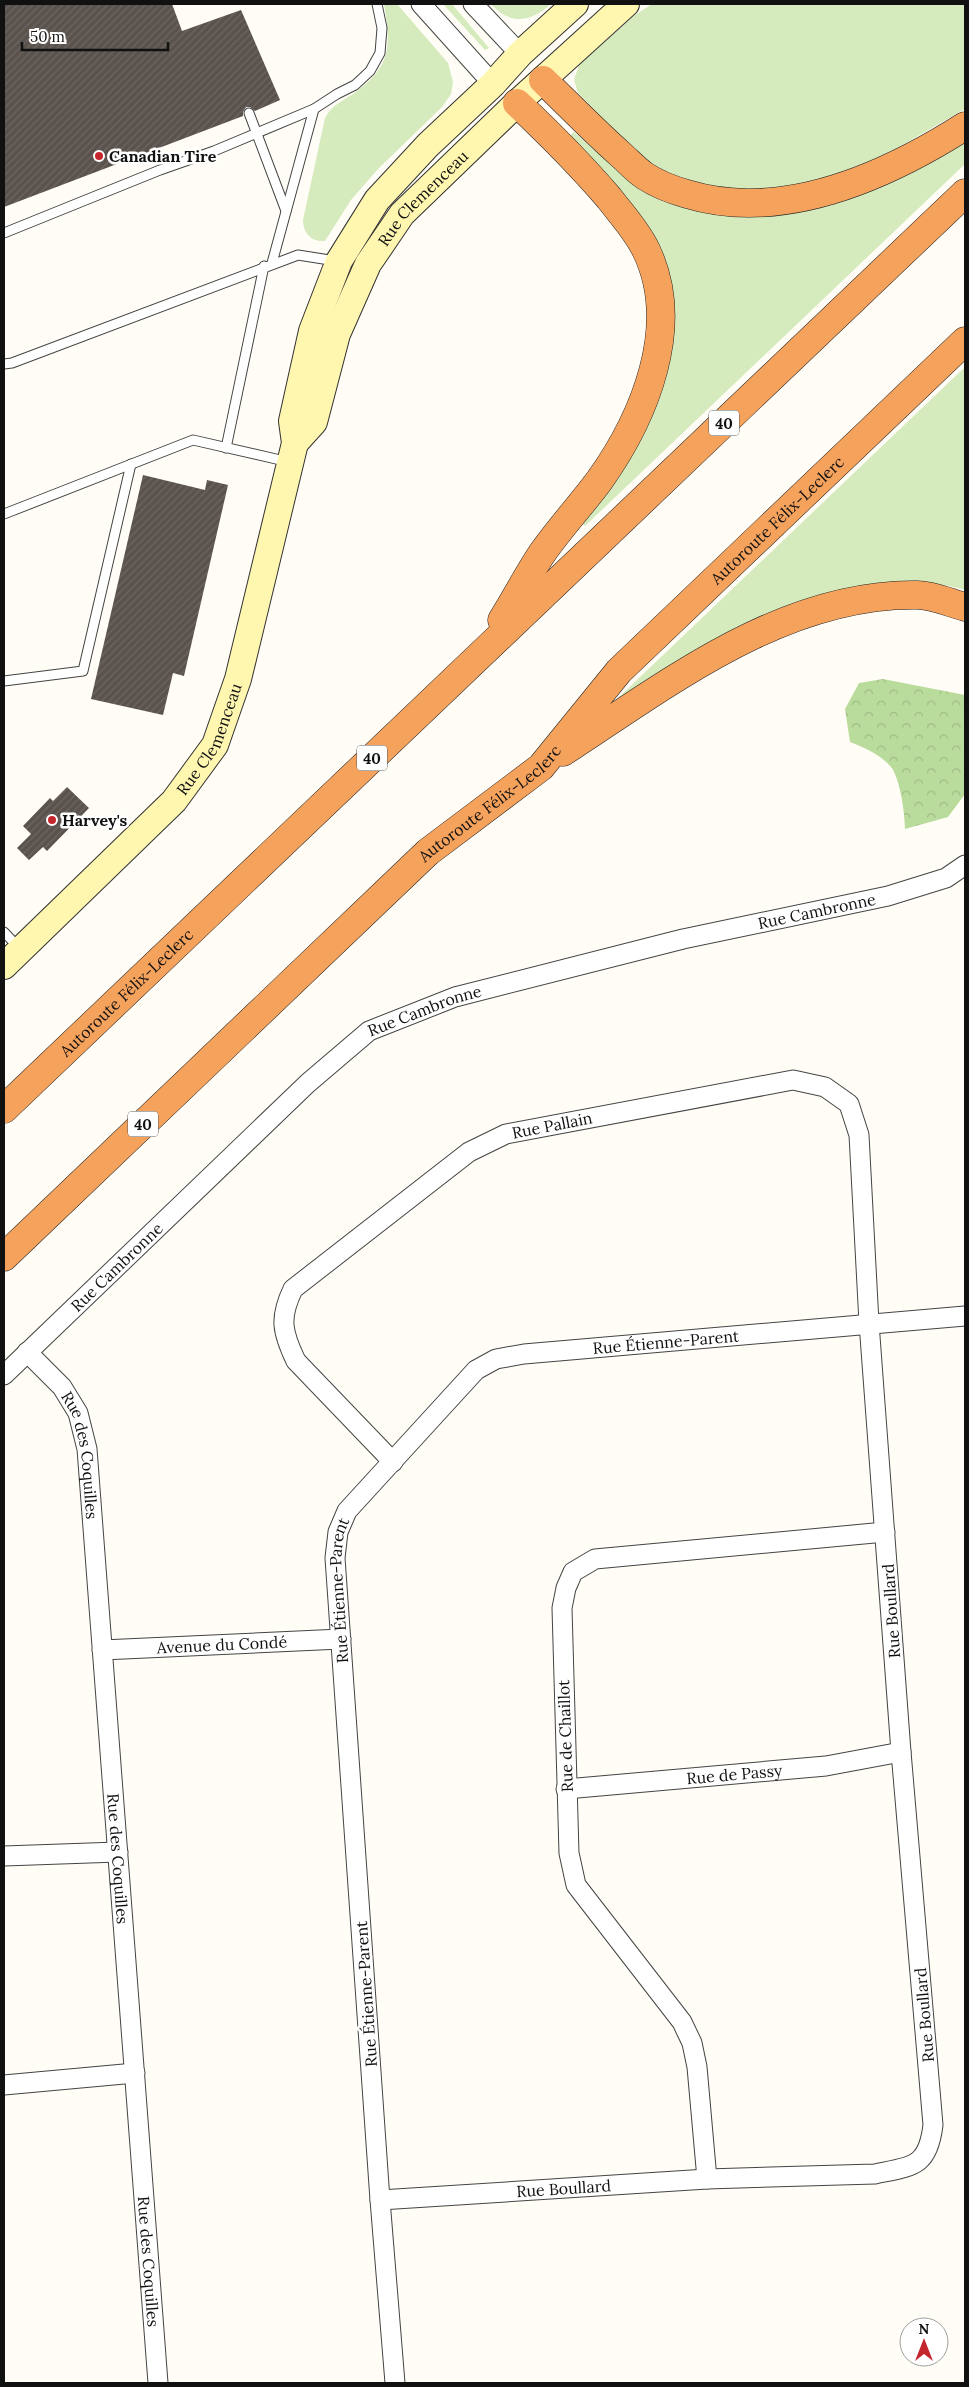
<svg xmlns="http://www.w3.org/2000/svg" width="969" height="2387" font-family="Lora,serif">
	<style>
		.grass { fill: #d5ebbd }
		.forest { fill: url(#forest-crowns) }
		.building { fill: url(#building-hatch) }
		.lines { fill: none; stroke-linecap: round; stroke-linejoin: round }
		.lane-casing { stroke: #444; stroke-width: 11 }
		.street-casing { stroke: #444; stroke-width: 21 }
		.secondary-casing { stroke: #333; stroke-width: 28 }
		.highway-casing { stroke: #222; stroke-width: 29 }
		.lane { stroke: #fff; stroke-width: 9 }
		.street { stroke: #fff; stroke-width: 19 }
		.secondary { stroke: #fff6b0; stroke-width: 26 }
		.highway { stroke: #f5a25d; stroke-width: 28 }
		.poi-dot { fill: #c4262e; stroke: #fff; stroke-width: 2 }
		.labels { text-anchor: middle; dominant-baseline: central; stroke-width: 5; stroke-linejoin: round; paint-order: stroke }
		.shield { fill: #fff; stroke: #585858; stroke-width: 1 }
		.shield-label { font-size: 15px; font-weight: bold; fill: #111 }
		.poi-label { font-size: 16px; font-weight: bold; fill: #111; stroke: #fff; text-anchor: start }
		.street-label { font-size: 16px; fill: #111; stroke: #fff }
	</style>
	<defs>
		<pattern id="forest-crowns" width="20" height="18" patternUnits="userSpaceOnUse" patternTransform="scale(1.25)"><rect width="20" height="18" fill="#b9dc9c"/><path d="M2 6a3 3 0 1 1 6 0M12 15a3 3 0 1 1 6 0" fill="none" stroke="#9ebc85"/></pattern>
		<pattern id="building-hatch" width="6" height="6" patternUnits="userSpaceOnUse" patternTransform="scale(1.25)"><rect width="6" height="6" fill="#5a524d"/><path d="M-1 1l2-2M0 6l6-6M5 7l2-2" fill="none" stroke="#6d6662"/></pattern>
	</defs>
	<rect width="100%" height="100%" fill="#fffdf5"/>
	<g class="grass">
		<path d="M384,4H397L448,63L453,82L451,94L442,107L378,169L351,200L325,241C312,242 303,234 303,220L325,118C332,105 341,102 353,94C392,67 391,46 384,4Z"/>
		<polygon points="443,4 452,4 489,48 485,50"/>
		<path d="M491,4H551C531,22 510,26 491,4Z"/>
		<polygon points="652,4 965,4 965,109 880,158 838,176 793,187 750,191 703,187 650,168 578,93 574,80 579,65 635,15"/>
		<polygon points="574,132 624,176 717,213 965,136 965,164 585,526 581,522 673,324 568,137"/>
		<path d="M965,367V590C943,583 917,583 894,584C784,588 708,644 620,702L617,699Z"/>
	</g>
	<path class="forest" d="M883,679L965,695V794L948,817L905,829C905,814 900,778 891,767C880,754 865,748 850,742L845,709L859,683Z"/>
	<g class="building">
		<polygon points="4,4 172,4 182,31 241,10 280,100 255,111 250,107 246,107 243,112 243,116 4,207"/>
		<polygon points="143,475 205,490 207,480 228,485 184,676 173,673 163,715 91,699"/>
		<polygon points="67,787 89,808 47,851 43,847 29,860 17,848 31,834 23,826 50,798 53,801"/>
	</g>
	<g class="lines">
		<defs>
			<g id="lane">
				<polyline points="249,113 286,211"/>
				<polyline points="4,233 160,170 214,151 314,109 337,94 355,85 370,71 380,53 382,28 377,4"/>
				<polyline points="272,263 314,109"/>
				<polyline points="4,364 12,363 298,255 336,261"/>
				<polyline points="226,448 264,266"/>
				<polyline points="4,514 193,440 289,462"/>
				<polyline points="4,681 83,671 131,464"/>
				<polyline points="4,932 19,948"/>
			</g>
			<g id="street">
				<polyline points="421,4 493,84"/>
				<polyline points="473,4 520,54"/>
				<path id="s1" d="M27,1352L62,1387L78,1413L87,1449L158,2383"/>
				<path id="s2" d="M4,1375L308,1083L369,1031L455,997L683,939L888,896L946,878L965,865"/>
				<path id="s3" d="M102,1650L341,1639"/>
				<path id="s4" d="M566,1789L826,1766L901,1752"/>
				<polyline points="4,1856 118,1852"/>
				<polyline points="4,2085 135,2073"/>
				<polyline points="707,2179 697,2067 692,2043 682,2022 576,1885 569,1853 562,1608 566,1588 573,1572 595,1559 885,1532"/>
				<path id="s5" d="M380,2200L707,2179L875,2174C913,2166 928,2167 933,2125L901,1752L869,1323L859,1135L849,1104L825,1087L793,1080L506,1134L469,1152L293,1289C279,1318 282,1332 296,1361L393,1462"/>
				<path id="s6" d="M395,2383L380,2200L335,1558L338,1532L347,1511L476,1370L496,1359L524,1354L965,1316"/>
			</g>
			<g id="secondary">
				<path id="s7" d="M295,443L314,422L337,334L368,264L402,214L517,103L626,4"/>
				<path id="s8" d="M4,966L174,801L215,745L238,679L295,443L292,421L312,331L339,261L377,200L428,145L493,84L520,54L575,4"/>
			</g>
			<g id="highway">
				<path d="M543,80C569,105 593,130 620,154C628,161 636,170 645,176C657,184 673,190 687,194C783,223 885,177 965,126"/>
				<path d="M502,620C516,598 528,574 543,552C560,528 581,505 599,481C644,418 683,326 646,250C637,231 622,215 609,198C579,163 550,134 517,103"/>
				<path d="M563,752C669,683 784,593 917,595C933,595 950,603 965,607"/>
				<path id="s9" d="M4,1109L965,193"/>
				<path id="s10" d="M4,1257L428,852L541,767L619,671L965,341"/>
			</g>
		</defs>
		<use href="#lane" class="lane-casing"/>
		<use href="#street" class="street-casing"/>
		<use href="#secondary" class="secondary-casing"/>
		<use href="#highway" class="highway-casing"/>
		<use href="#lane" class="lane"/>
		<use href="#street" class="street"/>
		<use href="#secondary" class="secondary"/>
		<use href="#highway" class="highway"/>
	</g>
	<g class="poi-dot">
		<circle cx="99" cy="156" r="5"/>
		<circle cx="52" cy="820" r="5"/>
	</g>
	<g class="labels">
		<g class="shield">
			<rect x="709" y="410.5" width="30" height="25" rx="4"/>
			<rect x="357" y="745.5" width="30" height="25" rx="4"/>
			<rect x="128" y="1111.5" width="30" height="25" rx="4"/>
		</g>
		<g class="shield-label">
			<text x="724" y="423">40</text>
			<text x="372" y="758">40</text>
			<text x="143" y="1124">40</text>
		</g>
		<g class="poi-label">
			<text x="109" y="156">Canadian Tire</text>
			<text x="62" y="820">Harvey's</text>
		</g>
		<g class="street-label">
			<text stroke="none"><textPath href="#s7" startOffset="282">Rue Clemenceau</textPath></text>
			<text stroke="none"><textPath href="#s10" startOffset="1070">Autoroute Félix-Leclerc</textPath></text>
			<text stroke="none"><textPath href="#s8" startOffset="309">Rue Clemenceau</textPath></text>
			<text stroke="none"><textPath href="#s10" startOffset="665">Autoroute Félix-Leclerc</textPath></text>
			<text stroke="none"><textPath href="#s2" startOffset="966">Rue Cambronne</textPath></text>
			<text stroke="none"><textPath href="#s9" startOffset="169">Autoroute Félix-Leclerc</textPath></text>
			<text stroke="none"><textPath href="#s2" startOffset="561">Rue Cambronne</textPath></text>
			<text transform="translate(552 1125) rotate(-11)">Rue Pallain</text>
			<text stroke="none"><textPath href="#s2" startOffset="156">Rue Cambronne</textPath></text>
			<text stroke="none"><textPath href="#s6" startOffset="1261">Rue Étienne-Parent</textPath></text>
			<text stroke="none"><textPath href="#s1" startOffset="122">Rue des Coquilles</textPath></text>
			<text stroke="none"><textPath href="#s6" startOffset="795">Rue Étienne-Parent</textPath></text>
			<text transform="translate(891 1611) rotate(-94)">Rue Boullard</text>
			<text stroke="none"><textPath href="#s3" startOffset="120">Avenue du Condé</textPath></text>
			<text transform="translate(565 1736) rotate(-92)">Rue de Chaillot</text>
			<text stroke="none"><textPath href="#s4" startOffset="169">Rue de Passy</textPath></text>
			<text stroke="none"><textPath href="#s1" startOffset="528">Rue des Coquilles</textPath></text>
			<text transform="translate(366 1994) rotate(-94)">Rue Étienne-Parent</text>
			<text transform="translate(924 2015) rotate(-95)">Rue Boullard</text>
			<text stroke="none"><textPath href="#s5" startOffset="184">Rue Boullard</textPath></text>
			<text stroke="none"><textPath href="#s1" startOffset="932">Rue des Coquilles</textPath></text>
		</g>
	</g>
	<rect width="969" height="2387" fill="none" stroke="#111111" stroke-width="10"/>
	<g transform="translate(924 2342)"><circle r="24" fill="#ffffff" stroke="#a0a0a0"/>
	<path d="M0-4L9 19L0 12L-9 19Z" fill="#c4262e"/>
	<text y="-8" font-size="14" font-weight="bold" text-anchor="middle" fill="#111111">N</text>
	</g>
	<path d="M22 42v8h146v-8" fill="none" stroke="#111111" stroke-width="2.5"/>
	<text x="30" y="42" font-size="15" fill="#111111" stroke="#ffffff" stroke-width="4" paint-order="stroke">50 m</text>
</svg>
